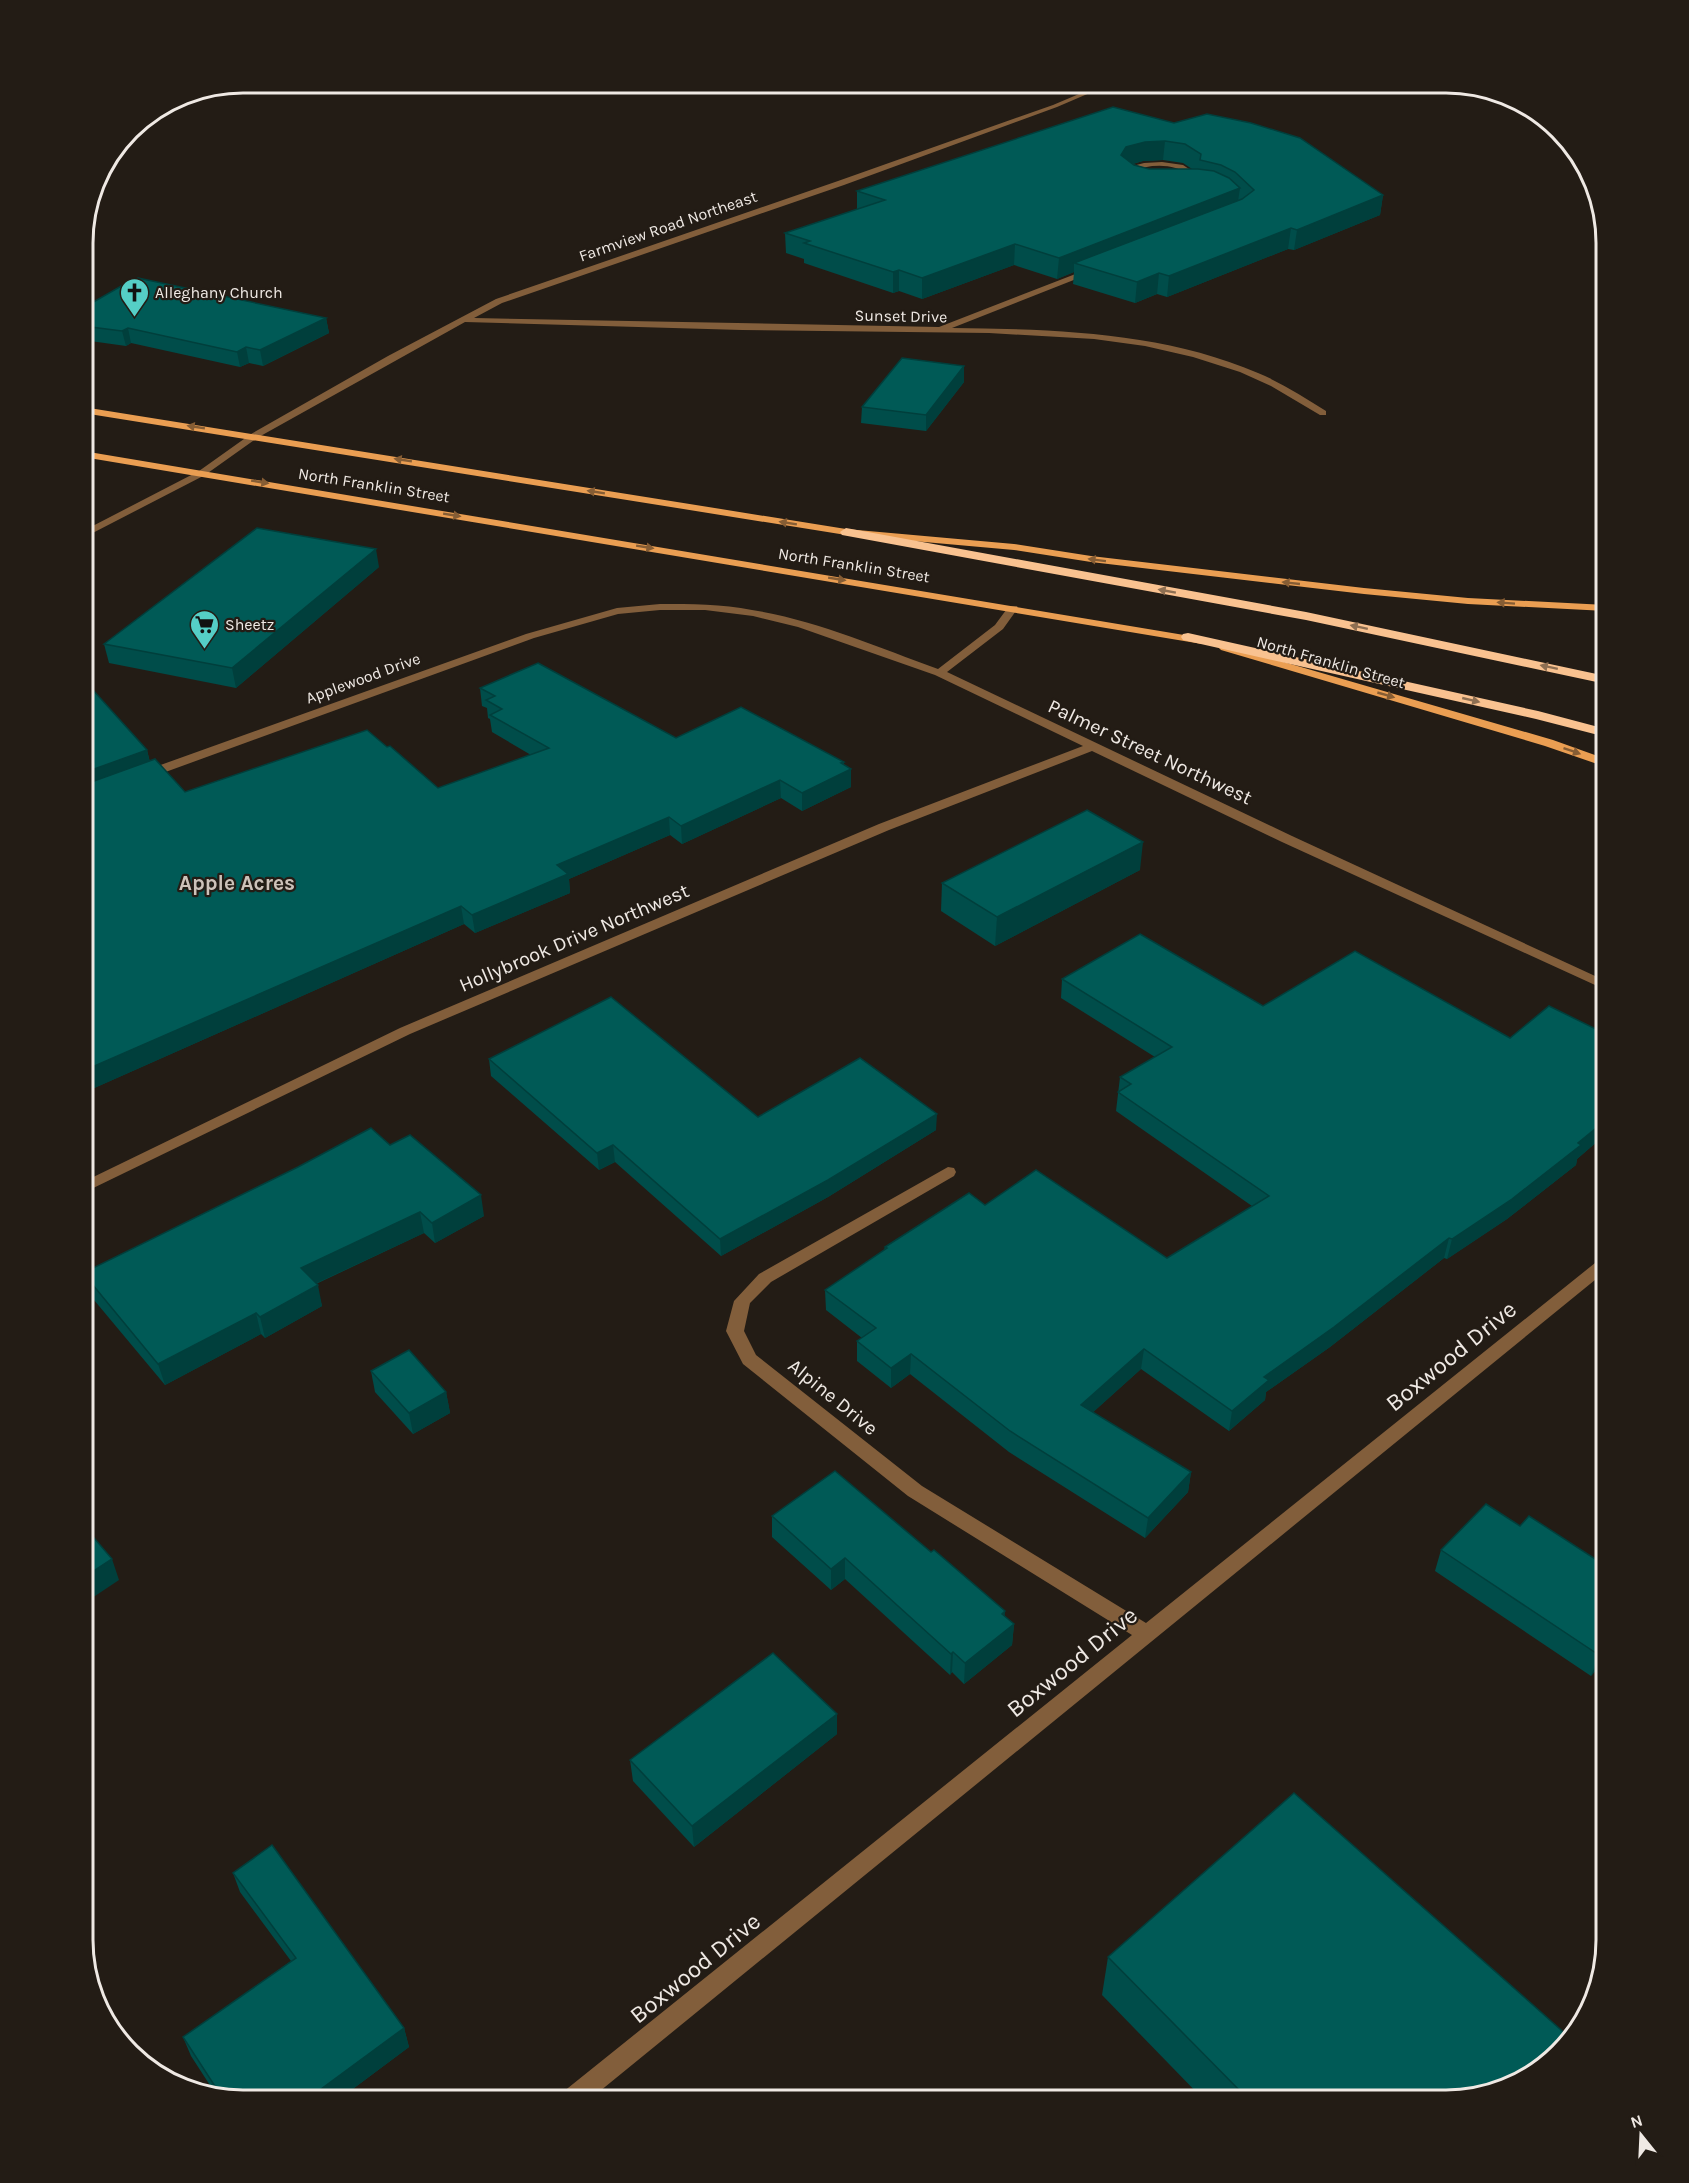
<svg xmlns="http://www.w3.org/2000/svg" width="1689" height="2183" font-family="Karla,sans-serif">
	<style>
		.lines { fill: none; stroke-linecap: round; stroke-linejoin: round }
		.minor { fill: #825e3b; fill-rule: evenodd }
		.primary { fill: #ea9e52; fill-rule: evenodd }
		.motorway { fill: #f9c290; fill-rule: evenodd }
		.wall { fill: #004d4a; fill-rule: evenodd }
		.shaded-wall { fill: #003f3c }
		.building { fill: #005a56; stroke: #003f3c; stroke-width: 1.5 }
		.oneway { fill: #865d34 }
		.oneway2 { fill: #8e6f52 }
		.labels { text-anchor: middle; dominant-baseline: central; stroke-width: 4.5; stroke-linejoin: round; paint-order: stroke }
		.far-street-label { font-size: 16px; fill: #efe9e4; stroke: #231c15 }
		.far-poi-label { font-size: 16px; fill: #efe9e4; stroke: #231c15; text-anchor: start }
		.street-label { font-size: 20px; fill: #efe9e4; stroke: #231c15 }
		.neighbourhood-label { font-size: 21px; font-weight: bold; fill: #cdc2b9; stroke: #231c15 }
		.near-street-label { font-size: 24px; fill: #efe9e4; stroke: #231c15 }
		.rim { fill: none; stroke: #efe9e4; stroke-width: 3 }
	</style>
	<rect width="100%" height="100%" fill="#231c15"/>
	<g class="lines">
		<g class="minor">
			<path d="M1105,83H1113L1057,107L844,185L502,303L474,318L939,327L1091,268H1094V272L952,328C1054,329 1163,332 1258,373C1282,383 1304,397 1326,411V415H1320L1271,386L1240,372L1193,357L1145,346L1094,339L989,333L742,330L465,322L257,438L205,475L83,538V531L199,471L251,434L388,356L496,299L838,181L1053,105Z"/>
			<path d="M1162,162L1183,165L1198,175L1192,183H1186L1190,175C1174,163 1150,164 1132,171L1131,178L1124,176L1125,168L1144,163Z"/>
			<path d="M660,604C691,604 722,604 752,610C816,620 877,647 938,669L995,625L1009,606H1017L1018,608L1003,629L947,672L1292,836L1606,981V990L1282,842L1092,751L889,830L410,1034L83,1193V1182L400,1028L879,824L1083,746L935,675L798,627L753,616L705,610H660L618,614L534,638L149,778L145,779L139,775L141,772L526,634L617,608Z"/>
			<polygon points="948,1167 954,1168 956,1172 954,1176 771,1282 750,1303 744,1331 756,1355 922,1486 1146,1623 1600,1259 1606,1257 1606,1271 589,2100 559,2100 563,2092 1132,1635 908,1496 743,1364 726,1331 734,1301 759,1274"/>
		</g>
		<g class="primary">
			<polygon points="83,407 846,529 1014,544 1091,556 1364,588 1468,598 1606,605 1606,611 1468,604 1364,594 1091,562 1014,550 846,535 83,413"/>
			<polygon points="83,451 1202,638 1208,641 1202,644 83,457"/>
			<polygon points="1225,645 1553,740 1606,759 1606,767 1545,746 1221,650 1219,648"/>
		</g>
		<g class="motorway">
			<polygon points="846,528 1306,612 1606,676 1606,684 1306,620 842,535 840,532"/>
			<polygon points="1188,633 1538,711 1606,729 1606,737 1536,719 1183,640 1181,637 1183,634"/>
		</g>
	</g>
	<g class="wall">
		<path d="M1113,107L1383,195L1380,215L1294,250L1288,249L1167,297L1157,294L1135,303L1073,284L1074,272L1057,279L1014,265L922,299L899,291L893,293L804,263V259L786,253L785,233L857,209V191ZM1163,160L1183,163L1192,169H1149L1133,164L1143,161Z"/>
		<polygon points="83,308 326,318 329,333 263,366 249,363 240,367 131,343 126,346 83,340"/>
		<polygon points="964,366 964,382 926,431 861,423 862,407"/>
		<polygon points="379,567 236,688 109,663 104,644"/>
		<polygon points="83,679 147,750 150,762 185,792 387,747 438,788 531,755 492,732 490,719 488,718 487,708 482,706 480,688 676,738 844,765 851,769 851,787 802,811 781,798 682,844 670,835 569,879 570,893 475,933 464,924 83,1093"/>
		<polygon points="1140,870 995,946 941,911 942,883"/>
		<polygon points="1062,979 1263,1006 1510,1038 1606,1034 1606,1134 1577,1159 1576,1165 1507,1219 1447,1259 1444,1258 1330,1347 1266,1392 1265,1400 1229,1431 1141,1369 1093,1412 1191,1472 1188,1492 1145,1538 1009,1452 910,1374 891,1388 857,1361 857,1341 862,1338 826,1310 825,1290 884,1250 885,1247 985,1205 1167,1258 1252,1206 1116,1111 1120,1077 1155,1057 1061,998"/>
		<polygon points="489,1059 758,1117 936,1130 828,1197 721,1256 615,1162 599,1170 491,1076"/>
		<polygon points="390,1145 484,1216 435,1243 424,1233 316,1284 322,1306 265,1338 261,1334 165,1385 89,1294 83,1273"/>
		<polygon points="371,1371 446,1392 450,1413 413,1434 375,1392"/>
		<polygon points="772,1516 1005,1617 1014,1624 1012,1645 964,1684 952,1672 950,1675 845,1579 831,1590 772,1537"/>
		<polygon points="1520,1526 1606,1566 1606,1570 1603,1580 1606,1582 1606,1658 1591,1676 1435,1571 1441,1550"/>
		<polygon points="837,1734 694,1847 633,1781 630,1760"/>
		<polygon points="233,1873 404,2028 409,2047 338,2100 243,2100 215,2093 191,2056 183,2037 291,1961 240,1892"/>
		<polygon points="1108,1957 1446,2100 1204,2100 1102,1995"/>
	</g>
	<g class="shaded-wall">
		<polygon points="1165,141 1163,160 1143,161 1124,166 1121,155 1126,147 1145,142"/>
		<polygon points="1240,188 1237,208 1074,263 1074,272 1057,279 1059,258"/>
		<polygon points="1383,195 1380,215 1294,250 1297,230"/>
		<polygon points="1291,228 1288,249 1167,297 1169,276"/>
		<polygon points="1015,244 1014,265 922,299 922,278"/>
		<polygon points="899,270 899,291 893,293 893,272"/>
		<polygon points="1159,273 1157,294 1135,303 1137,282"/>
		<polygon points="326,318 329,333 263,366 260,350"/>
		<polygon points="128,328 131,343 126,346 122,331"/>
		<polygon points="246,347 249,363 240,367 237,352"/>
		<polygon points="964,366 964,382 926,431 926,415"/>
		<polygon points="376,549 379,567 236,688 232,668"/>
		<polygon points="147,750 151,768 83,793 83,773"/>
		<polygon points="844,762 844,772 851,769 851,787 802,811 802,793"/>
		<polygon points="780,780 781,798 682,844 681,826"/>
		<polygon points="669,817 670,835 569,879 570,893 475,933 472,915 557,865"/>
		<polygon points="1143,842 1140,870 995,946 997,917"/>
		<polygon points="461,906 464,924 83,1093 83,1071"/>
		<polygon points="937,1114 936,1130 828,1197 721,1256 720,1239"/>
		<polygon points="1606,1120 1606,1134 1577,1159 1576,1165 1507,1219 1447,1259 1452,1239 1578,1143"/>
		<polygon points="613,1145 615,1162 599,1170 597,1153"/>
		<polygon points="481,1195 484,1216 435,1243 432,1223"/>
		<polygon points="420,1212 424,1233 306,1288 301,1268"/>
		<polygon points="1449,1238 1444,1258 1330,1347 1266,1392 1265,1400 1229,1431 1232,1411 1264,1377"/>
		<polygon points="318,1285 322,1306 265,1338 260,1317"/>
		<polygon points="256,1313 261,1334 165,1385 158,1364"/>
		<polygon points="1144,1349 1141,1369 1079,1425 1081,1405"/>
		<polygon points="911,1354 910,1374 891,1388 891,1368"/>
		<polygon points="446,1392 450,1413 413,1434 409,1413"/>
		<polygon points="1191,1472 1188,1492 1145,1538 1148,1518"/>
		<polygon points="845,1558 845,1579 831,1590 831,1569"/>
		<polygon points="112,1559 119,1580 83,1604 83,1578"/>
		<polygon points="1606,1568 1606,1570 1600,1587 1599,1577"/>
		<polygon points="1005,1611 1004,1632 1014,1624 1012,1645 964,1684 965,1663 1002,1614"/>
		<polygon points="1606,1646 1606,1658 1591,1676 1599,1655"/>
		<polygon points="953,1652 952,1672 950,1675 951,1654"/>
		<polygon points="837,1714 837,1734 694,1847 692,1826"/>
		<polygon points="404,2028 409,2047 338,2100 306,2100"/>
	</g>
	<g class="building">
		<polygon points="1113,107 1174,123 1207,114 1251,123 1300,138 1383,195 1297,230 1291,228 1169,276 1159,273 1137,282 1074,263 1242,199 1254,190 1235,172 1221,165 1200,160 1201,154 1185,144 1165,141 1145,142 1126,147 1121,155 1134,165 1149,169 1198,169 1214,171 1229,178 1240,188 1059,258 1015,244 922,278 899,270 893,272 804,243 810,241 785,233 885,200 857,191"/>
		<polygon points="138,278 326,318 260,350 246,347 237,352 128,328 122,331 83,326 83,308 123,285 126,285"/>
		<polygon points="902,358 964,366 926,415 862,407"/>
		<polygon points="257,528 376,549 232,668 104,644"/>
		<polygon points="538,663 676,738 741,707 844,762 841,763 851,769 802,793 780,780 681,826 669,817 557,865 568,874 472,915 461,906 83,1071 83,824 86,823 83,820 83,815 87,814 83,808 83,785 155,759 185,792 367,730 387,747 390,746 438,788 549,748 490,715 502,709 486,700 495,696 480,688"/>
		<polygon points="83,679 147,750 83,773"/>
		<polygon points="1087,810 1143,842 997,917 942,883"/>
		<polygon points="1140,934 1263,1006 1355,951 1510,1038 1549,1006 1606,1034 1606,1120 1578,1143 1581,1145 1512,1199 1452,1239 1449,1238 1334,1327 1264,1377 1269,1380 1232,1411 1144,1349 1081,1405 1191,1472 1148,1518 1010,1431 911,1354 891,1368 857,1341 876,1328 825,1290 887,1248 885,1247 969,1193 985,1205 1036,1170 1167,1258 1269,1196 1118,1092 1131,1084 1120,1077 1172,1047 1062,979"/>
		<polygon points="611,997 758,1117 860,1058 937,1114 828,1180 720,1239 613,1145 597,1153 489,1059"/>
		<polygon points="371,1128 390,1145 410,1135 481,1195 432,1223 420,1212 301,1268 318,1285 260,1317 256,1313 158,1364 83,1273 298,1167"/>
		<polygon points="409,1350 446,1392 409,1413 371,1371"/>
		<polygon points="835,1471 931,1552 934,1550 1005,1611 1002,1614 1014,1624 965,1663 953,1652 951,1654 845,1558 831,1569 772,1516"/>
		<polygon points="1486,1504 1520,1526 1529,1516 1606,1566 1606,1568 1599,1577 1606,1582 1606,1646 1599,1655 1441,1550"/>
		<polygon points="83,1525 112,1559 83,1578"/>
		<polygon points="773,1653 837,1714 692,1826 630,1760"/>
		<polygon points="1294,1793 1569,2037 1535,2074 1446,2100 1249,2100 1108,1957"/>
		<polygon points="272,1845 404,2028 306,2100 243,2100 220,2094 183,2037 296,1958 233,1873"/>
	</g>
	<defs><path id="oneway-solid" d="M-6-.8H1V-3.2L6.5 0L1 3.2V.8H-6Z" transform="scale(1.5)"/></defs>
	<g class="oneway">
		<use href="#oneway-solid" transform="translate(196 427) rotate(-171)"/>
		<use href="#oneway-solid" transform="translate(403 460) rotate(-171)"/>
		<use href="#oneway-solid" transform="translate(260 482) rotate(9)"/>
		<use href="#oneway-solid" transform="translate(596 492) rotate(-171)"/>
		<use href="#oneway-solid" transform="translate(452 515) rotate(9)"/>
		<use href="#oneway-solid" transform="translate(788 523) rotate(-171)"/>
		<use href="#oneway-solid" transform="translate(645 547) rotate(9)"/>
		<use href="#oneway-solid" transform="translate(1097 560) rotate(-173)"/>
		<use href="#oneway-solid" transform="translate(837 579) rotate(9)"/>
		<use href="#oneway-solid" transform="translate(1291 583) rotate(-174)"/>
		<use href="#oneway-solid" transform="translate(1506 603) rotate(-176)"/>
		<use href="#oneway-solid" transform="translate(1386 695) rotate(16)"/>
		<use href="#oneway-solid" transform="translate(1572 751) rotate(19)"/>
	</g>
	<g class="oneway2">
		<use href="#oneway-solid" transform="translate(1167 591) rotate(-170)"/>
		<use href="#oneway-solid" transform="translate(1359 627) rotate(-168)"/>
		<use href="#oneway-solid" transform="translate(1549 667) rotate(-168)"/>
		<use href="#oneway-solid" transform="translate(1471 700) rotate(13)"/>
	</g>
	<defs>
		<symbol id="church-pin" viewBox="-11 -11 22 30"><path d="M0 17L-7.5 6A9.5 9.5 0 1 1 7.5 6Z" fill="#55cec6" stroke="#231c15"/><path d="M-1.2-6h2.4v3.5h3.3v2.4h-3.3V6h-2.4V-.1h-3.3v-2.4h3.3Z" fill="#111"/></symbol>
		<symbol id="supermarket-pin" viewBox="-11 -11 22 30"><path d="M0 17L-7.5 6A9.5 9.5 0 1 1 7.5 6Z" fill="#55cec6" stroke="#231c15"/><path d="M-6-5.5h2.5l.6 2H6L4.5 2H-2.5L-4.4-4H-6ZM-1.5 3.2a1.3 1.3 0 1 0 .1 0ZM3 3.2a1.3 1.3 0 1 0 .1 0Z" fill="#111"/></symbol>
	</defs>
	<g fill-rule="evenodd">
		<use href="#church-pin" x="118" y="276" width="33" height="45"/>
		<use href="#supermarket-pin" x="188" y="608" width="33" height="45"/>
	</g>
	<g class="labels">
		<g class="far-street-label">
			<text transform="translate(668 226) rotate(-19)">Farmview Road Northeast</text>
			<text transform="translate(901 316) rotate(1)">Sunset Drive</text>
			<text transform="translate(374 485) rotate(9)">North Franklin Street</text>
			<text transform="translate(854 565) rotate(9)">North Franklin Street</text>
			<text transform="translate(1331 662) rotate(16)">North Franklin Street</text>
			<text transform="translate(363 678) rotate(-20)">Applewood Drive</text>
		</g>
		<g class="far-poi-label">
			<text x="155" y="292">Alleghany Church</text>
			<text x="225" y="624">Sheetz</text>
		</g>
		<g class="street-label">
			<text transform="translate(1150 752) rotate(25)">Palmer Street Northwest</text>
			<text transform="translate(574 938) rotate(-23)">Hollybrook Drive Northwest</text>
			<text transform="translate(833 1397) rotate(39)">Alpine Drive</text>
		</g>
		<g class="neighbourhood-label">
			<text x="237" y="883">Apple Acres</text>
		</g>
		<g class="near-street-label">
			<text transform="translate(1451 1356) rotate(-39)">Boxwood Drive</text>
			<text transform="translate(1072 1662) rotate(-39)">Boxwood Drive</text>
			<text transform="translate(695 1968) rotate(-39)">Boxwood Drive</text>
		</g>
	</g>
	<path d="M0 0H1689V2183H0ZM243 93H1446A150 150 0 0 1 1596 243V1940A150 150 0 0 1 1446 2090H243A150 150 0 0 1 93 1940V243A150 150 0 0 1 243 93Z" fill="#231c15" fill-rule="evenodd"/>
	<path class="rim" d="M243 93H1446A150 150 0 0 1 1596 243V1940A150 150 0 0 1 1446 2090H243A150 150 0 0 1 93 1940V243A150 150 0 0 1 243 93Z"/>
	<g transform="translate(1641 2135) rotate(342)" stroke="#231c15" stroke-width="4.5" paint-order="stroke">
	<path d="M0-4.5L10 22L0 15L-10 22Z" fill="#efe9e4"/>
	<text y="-9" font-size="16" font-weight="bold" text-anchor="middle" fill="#efe9e4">N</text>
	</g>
</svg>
